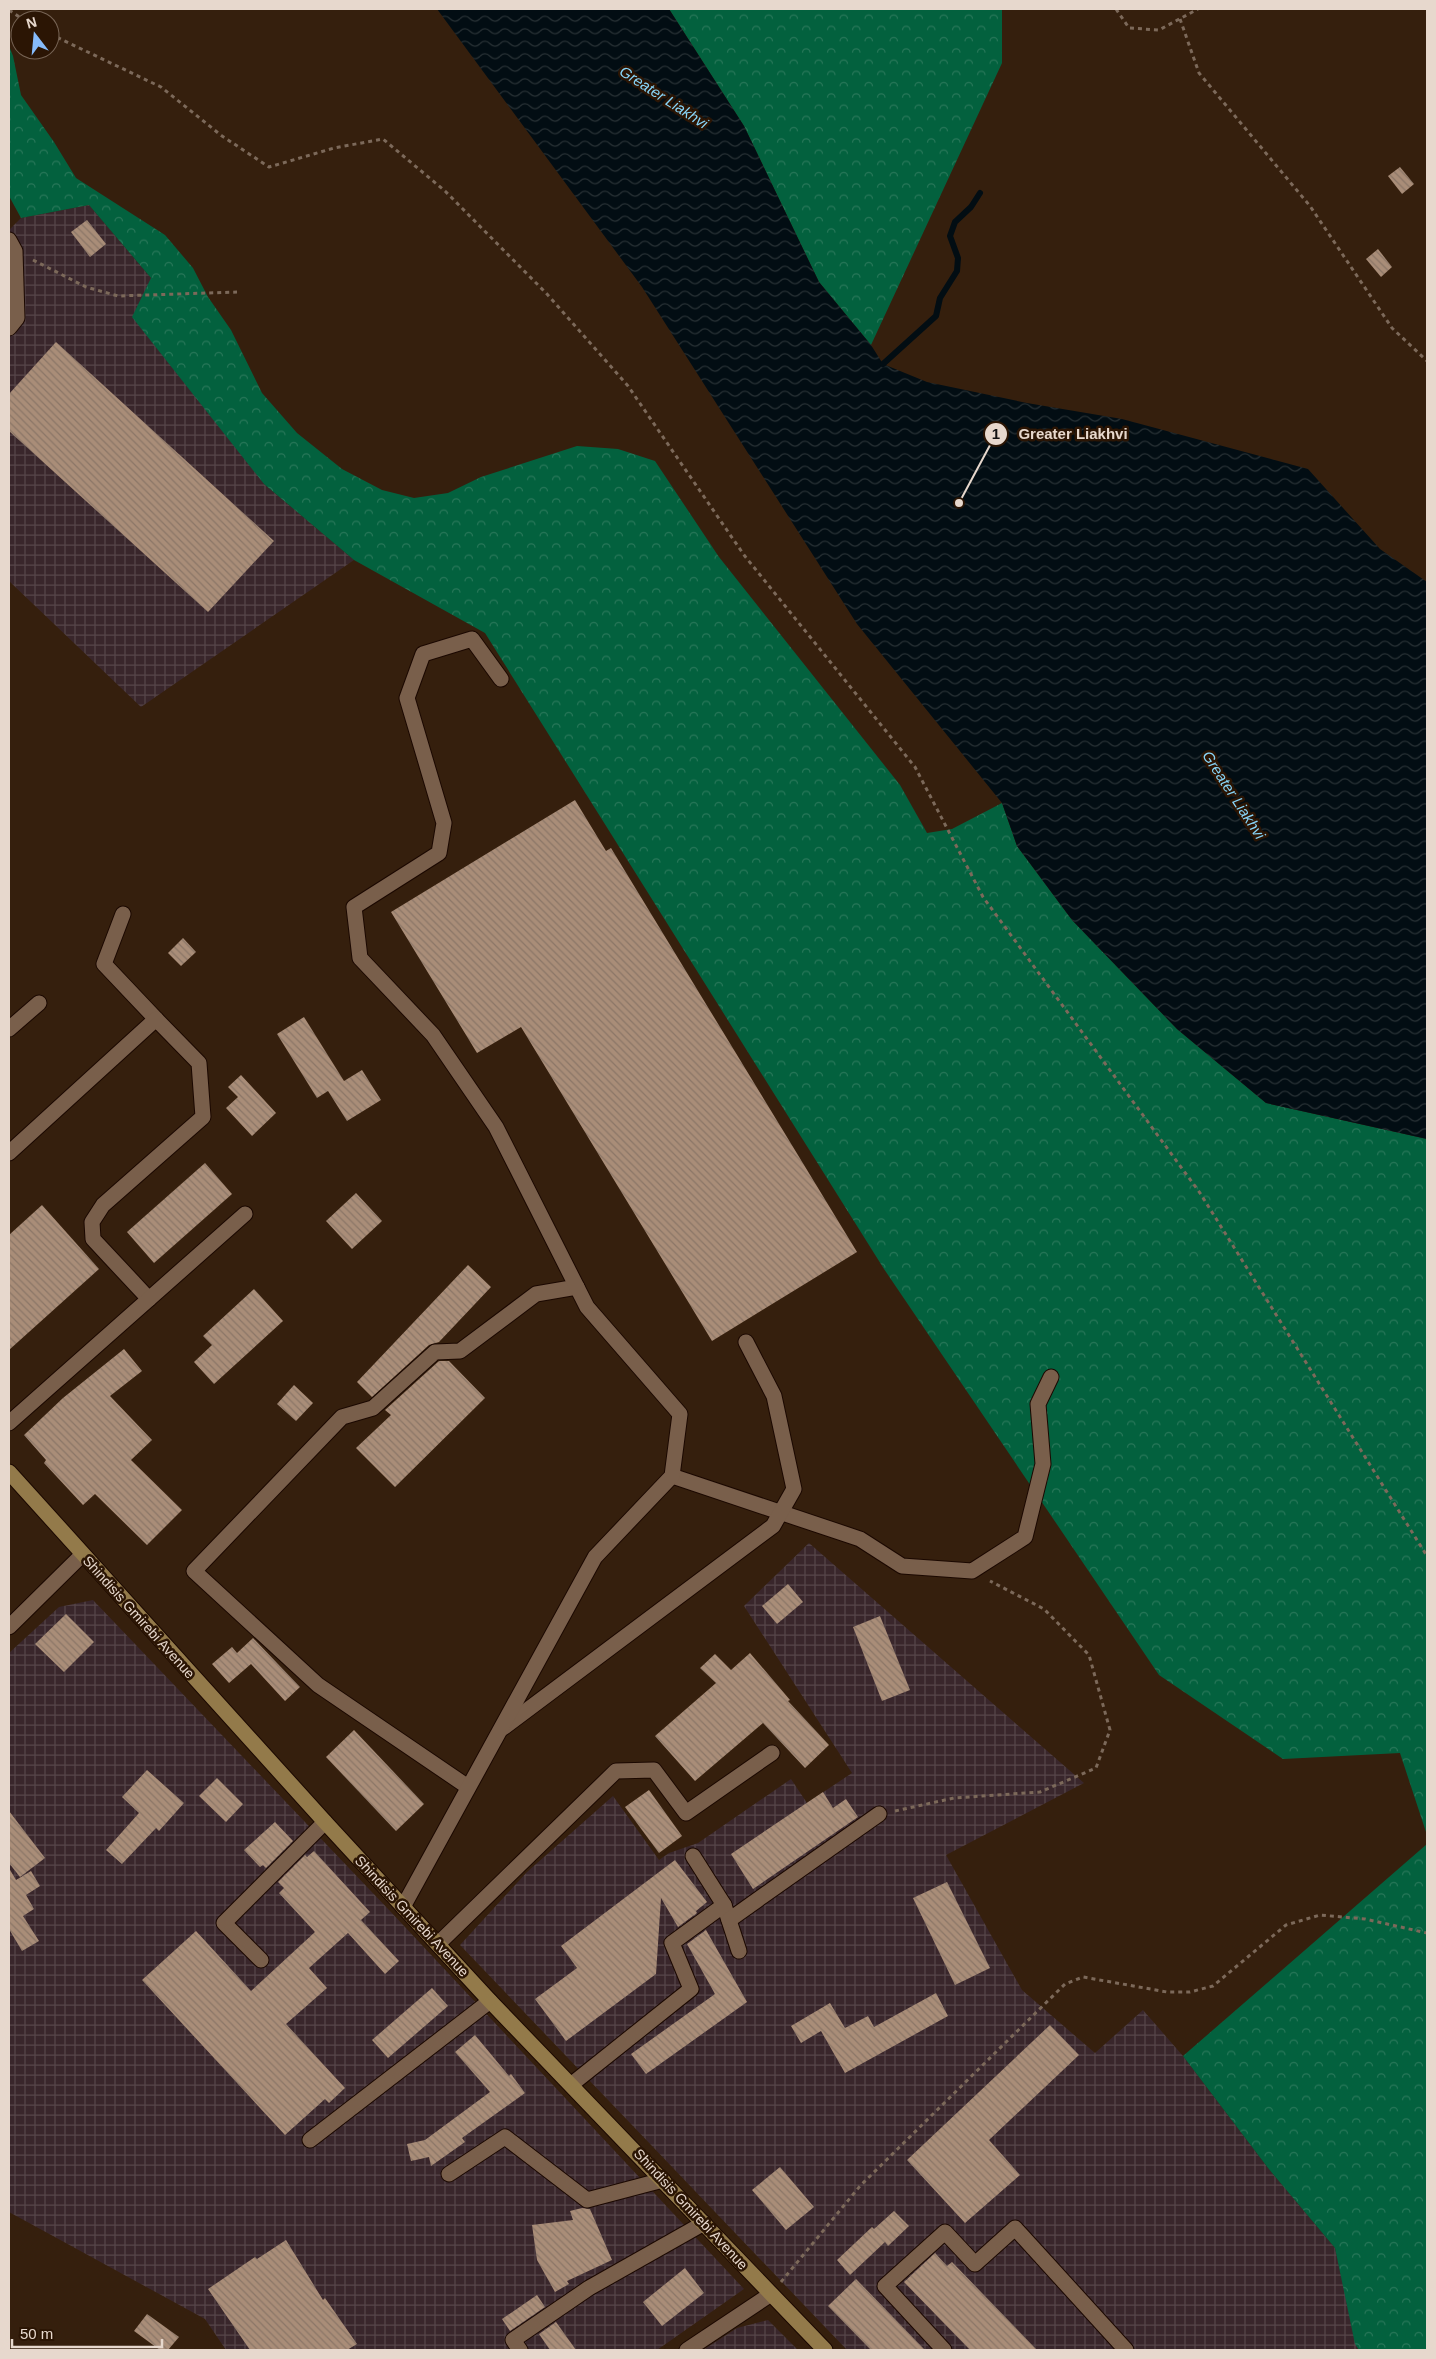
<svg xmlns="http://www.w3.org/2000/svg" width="1436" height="2359" font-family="Helvetica,sans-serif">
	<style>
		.industrial { fill: url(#industrial-grid) }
		.forest { fill: url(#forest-crowns) }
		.water { fill: url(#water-waves) }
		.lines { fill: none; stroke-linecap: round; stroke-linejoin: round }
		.stream { stroke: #020d13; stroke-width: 6 }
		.building { fill: url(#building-back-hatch) }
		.minor-casing { stroke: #1b0800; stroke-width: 17 }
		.major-casing { stroke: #1b0800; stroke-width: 17 }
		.path { stroke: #7c695a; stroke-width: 3; stroke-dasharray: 4 4; stroke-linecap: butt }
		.minor { stroke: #795f4b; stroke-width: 15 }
		.major { stroke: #937a4a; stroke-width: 15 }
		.labels { text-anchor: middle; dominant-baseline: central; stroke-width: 5; stroke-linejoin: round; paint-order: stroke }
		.street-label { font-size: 14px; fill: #e7d8cd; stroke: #2b1504 }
		.water-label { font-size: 15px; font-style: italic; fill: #88d6fa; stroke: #2b1504 }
		.leader { fill: none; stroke: #e7d8cd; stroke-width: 2 }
		.callout-dot { fill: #e7d8cd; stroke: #2b1504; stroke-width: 2 }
		.mark-label { font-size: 15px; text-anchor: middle; font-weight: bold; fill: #111 }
		.callout-label { font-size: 15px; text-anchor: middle; font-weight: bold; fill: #e7d8cd; stroke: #2b1504; stroke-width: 5; stroke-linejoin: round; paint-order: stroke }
	</style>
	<defs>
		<pattern id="industrial-grid" width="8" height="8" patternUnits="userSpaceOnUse" patternTransform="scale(1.25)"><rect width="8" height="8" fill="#39262b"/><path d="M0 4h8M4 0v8" fill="none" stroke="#564549"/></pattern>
		<pattern id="forest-crowns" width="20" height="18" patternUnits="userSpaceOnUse" patternTransform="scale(1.25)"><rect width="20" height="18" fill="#03613e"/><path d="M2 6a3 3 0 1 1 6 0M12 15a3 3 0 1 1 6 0" fill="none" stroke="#287759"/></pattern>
		<pattern id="water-waves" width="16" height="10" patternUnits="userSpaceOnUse" patternTransform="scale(1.25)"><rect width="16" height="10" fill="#020d13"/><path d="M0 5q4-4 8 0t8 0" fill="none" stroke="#273034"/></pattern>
		<pattern id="building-back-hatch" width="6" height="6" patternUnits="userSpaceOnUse" patternTransform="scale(1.25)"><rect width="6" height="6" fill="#a98d78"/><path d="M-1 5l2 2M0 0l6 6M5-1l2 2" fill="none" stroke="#8b7667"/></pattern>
	</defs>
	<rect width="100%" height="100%" fill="#351f0d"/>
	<g class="industrial">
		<polygon points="89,205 151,278 264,484 354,560 141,707 9,581 9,230 21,218"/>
		<polygon points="809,1543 1084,1783 946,1855 1022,1990 1095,2053 1143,2010 1183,2056 1268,2168 1335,2248 1358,2350 847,2350 460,1945 527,1872 613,1796 659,1860 669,1853 698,1843 791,1779 807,1803 852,1773 744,1606"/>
		<polygon points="93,1600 390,1911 744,2289 657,2350 226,2350 205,2319 9,2212 9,1653 59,1607"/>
		<polygon points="768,2320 798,2350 703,2350 737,2328"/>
	</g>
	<g class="forest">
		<polygon points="669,9 1002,9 1002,63 871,345 819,282 744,126"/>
		<polygon points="9,46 13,56 21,95 54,142 76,178 165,235 193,268 208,297 231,330 262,393 297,433 342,469 382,490 414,498 448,493 481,477 577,446 618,449 655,461 719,557 900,785 927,833 952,829 1002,803 1017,846 1072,920 1177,1029 1266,1103 1427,1139 1427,1835 1400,1753 1283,1759 1159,1675 884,1269 485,633 354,560 264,484 132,317 151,278 89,205 21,218 9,196"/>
		<polygon points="1427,1844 1427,2350 1359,2350 1355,2344 1335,2248 1268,2168 1183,2056"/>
	</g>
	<polygon class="water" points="437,9 669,9 744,126 819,282 871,345 883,364 927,382 1027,403 1122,419 1308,469 1380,549 1427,582 1427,1139 1266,1103 1177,1029 1072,920 1017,846 1002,803 857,624 642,287"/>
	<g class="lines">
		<polyline class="stream" points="883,364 936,316 940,298 957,271 958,258 950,236 955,222 971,207 980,193"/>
	</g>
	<g class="building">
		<polygon points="1400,167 1414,184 1402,194 1388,176"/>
		<polygon points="87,220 106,244 90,257 71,232"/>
		<polygon points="1378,249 1392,267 1381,277 1366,259"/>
		<polygon points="56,342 274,541 208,612 9,431 9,394"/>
		<polygon points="575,800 606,851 611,848 857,1252 712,1341 521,1027 477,1053 391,912"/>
		<polygon points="183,938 196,952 181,966 168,953"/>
		<polygon points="304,1017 344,1081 362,1070 381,1100 347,1121 328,1091 317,1098 277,1034"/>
		<polygon points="241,1075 276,1113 252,1136 226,1108 238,1097 228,1087"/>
		<polygon points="205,1163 232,1194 154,1263 127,1232"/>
		<polygon points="356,1193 382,1221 352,1249 326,1221"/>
		<polygon points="42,1205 99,1269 9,1350 9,1235"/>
		<polygon points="468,1265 491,1287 439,1342 429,1345 372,1397 357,1382"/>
		<polygon points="254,1289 283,1321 214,1384 194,1362 212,1345 203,1336"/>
		<polygon points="124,1349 142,1371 110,1396 152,1440 131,1460 182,1510 147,1545 95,1494 83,1505 44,1463 46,1460 24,1435 63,1398"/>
		<polygon points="439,1361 449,1361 485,1398 395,1487 356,1448 391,1415 385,1410"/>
		<polygon points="294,1385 313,1403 296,1421 277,1404"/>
		<polygon points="788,1584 803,1602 777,1624 762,1606"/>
		<polygon points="66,1614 94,1642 64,1672 35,1644"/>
		<polygon points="880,1616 910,1690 882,1701 853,1627"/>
		<polygon points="253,1638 300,1687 285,1701 251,1664 229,1683 212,1664 232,1647 237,1653"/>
		<polygon points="750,1653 790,1700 788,1701 829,1745 805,1768 763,1723 695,1781 655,1736 716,1683 700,1668 715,1654 731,1670"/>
		<polygon points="354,1730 424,1804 396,1831 326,1757"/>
		<polygon points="147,1770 184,1803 159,1831 156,1828 122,1864 106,1850 139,1813 122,1797"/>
		<polygon points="217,1778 243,1804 226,1822 199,1796"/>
		<polygon points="649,1790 682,1836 659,1853 625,1807"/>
		<polygon points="823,1792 833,1808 846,1799 858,1817 753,1889 731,1854"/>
		<polygon points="9,1811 45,1858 20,1877 9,1863"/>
		<polygon points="275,1822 293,1841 266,1868 263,1865 260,1867 244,1850"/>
		<polygon points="314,1851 370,1912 361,1920 399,1961 385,1974 348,1933 309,1968 327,1988 286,2024 345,2088 329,2103 325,2099 285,2135 142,1980 196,1931 251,1991 315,1932 279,1893 284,1888 278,1882 305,1855 307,1857"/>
		<polygon points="675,1860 707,1902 696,1911 697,1913 678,1927 661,1898 656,1974 566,2041 535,1999 577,1968 561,1946"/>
		<polygon points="9,1868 16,1880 31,1871 40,1886 26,1895 34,1909 23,1916 39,1941 22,1951 9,1929"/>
		<polygon points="947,1882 990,1968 955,1985 913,1898"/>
		<polygon points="706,1930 747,2002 646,2074 631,2054 715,1994 687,1944"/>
		<polygon points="432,1988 448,2006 388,2058 372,2040"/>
		<polygon points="936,1993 948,2016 845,2073 821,2031 801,2043 791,2026 830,2003 845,2028 868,2016 874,2027"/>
		<polygon points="1050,2025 1079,2055 989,2140 1020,2175 965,2223 907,2160"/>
		<polygon points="475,2035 509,2076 511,2074 525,2093 462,2138 465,2142 431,2166 429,2157 411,2161 407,2144 425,2140 490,2092 455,2052"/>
		<polygon points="780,2167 814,2207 786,2230 752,2190"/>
		<polygon points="582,2208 590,2209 612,2260 567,2281 569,2284 555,2292 537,2260 532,2225 573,2220 570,2211"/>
		<polygon points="894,2211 909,2226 888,2246 885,2242 850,2275 837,2260 872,2227 874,2229"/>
		<polygon points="286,2240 323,2300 325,2298 357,2344 347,2350 250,2350 208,2289 255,2257 257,2259"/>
		<polygon points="935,2253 947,2266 952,2262 1037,2350 970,2350 904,2282"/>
		<polygon points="685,2268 704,2293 662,2326 643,2302"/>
		<polygon points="856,2279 925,2350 871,2350 828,2306"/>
		<polygon points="537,2295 545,2307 510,2331 502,2319"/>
		<polygon points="147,2314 179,2337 168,2350 160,2350 134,2331"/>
		<polygon points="556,2322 576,2350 550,2350 539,2334"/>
	</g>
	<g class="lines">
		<defs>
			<g id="minor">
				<polyline points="9,240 15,251 17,318 9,328"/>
				<polyline points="123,914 104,964 156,1019"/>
				<polyline points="9,1029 39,1003"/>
				<polyline points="9,1153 156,1019 199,1063 203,1117 103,1205 92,1222 93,1239 149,1299"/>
				<polyline points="9,1423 245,1214"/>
				<polyline points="672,1476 860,1539 902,1566 972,1571 1025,1537 1043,1464 1038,1404 1051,1377"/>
				<polyline points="9,1627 82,1555"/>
				<polyline points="503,1728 773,1526 794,1489 774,1396 746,1342"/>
				<polyline points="468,1787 318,1685 194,1571 342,1417 373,1408 435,1352 460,1351 536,1294 577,1287"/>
				<polyline points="693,1856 724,1905 739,1951"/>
				<polyline points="403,1907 595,1557 672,1476 680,1414 587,1307 496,1127 433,1035 360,958 354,907 439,853 444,823 407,698 423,654 472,639 501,679"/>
				<polyline points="729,1920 879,1814"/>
				<polyline points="438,1944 616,1771 654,1770 686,1813 772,1753"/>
				<polyline points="261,1960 224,1923 325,1822"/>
				<polyline points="572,2084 691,1989 672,1943 724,1905"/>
				<polyline points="310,2140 490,2001"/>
				<polyline points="449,2174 505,2137 587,2200 663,2180"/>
				<polyline points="520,2350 513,2340 589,2288 704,2223"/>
				<polyline points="687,2350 771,2294"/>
				<polyline points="944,2350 885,2286 945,2232 975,2264 1015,2228 1126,2350"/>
			</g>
			<polyline id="major" points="9,1472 325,1822 490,2001 825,2350"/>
		</defs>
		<use href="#minor" class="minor-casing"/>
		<use href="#major" class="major-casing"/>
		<g class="path">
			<polyline points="1116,9 1129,28 1159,30 1198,9"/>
			<polyline points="9,10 24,20"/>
			<polyline points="1180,19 1199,73 1310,206 1392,328 1427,361"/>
			<polyline points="50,34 161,87 222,136 269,167 334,148 383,139 445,191 546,293 628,386 744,555 915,767 983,897 1200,1193 1427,1556"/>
			<polyline points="33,260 86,287 118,296 237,292"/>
			<polyline points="895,1811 954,1798 1040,1792 1096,1768 1110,1730 1089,1655 1044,1609 990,1581"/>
			<polyline points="781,2282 860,2186 1065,1984 1083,1977 1167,1992 1190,1992 1213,1986 1286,1925 1320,1915 1365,1919 1427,1933"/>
		</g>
		<use href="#minor" class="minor"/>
		<use href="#major" class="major"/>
	</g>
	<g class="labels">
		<g class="street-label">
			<text transform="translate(139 1617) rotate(48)">Shindisis Gmirebi Avenue</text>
			<text transform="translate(412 1916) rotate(47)">Shindisis Gmirebi Avenue</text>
			<text transform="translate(691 2209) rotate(47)">Shindisis Gmirebi Avenue</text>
		</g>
		<g class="water-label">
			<text transform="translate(664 97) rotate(33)">Greater Liakhvi</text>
			<text transform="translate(1234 795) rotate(57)">Greater Liakhvi</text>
		</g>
	</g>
	<path class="leader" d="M959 503L996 434"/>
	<g class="callout-dot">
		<circle cx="959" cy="503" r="5"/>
		<circle cx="996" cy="434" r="12"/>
	</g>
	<g class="mark-label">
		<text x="996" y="439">1</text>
	</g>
	<g class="callout-label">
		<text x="1073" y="439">Greater Liakhvi</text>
	</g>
	<rect width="1436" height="2359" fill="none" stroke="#e7d8cd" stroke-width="20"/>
	<g transform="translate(35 35) rotate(344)"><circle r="24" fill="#2b1504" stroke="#766354"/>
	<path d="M0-4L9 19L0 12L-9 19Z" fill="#86bbfb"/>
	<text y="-8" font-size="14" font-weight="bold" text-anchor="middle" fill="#e7d8cd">N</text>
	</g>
	<path d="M12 2339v8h150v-8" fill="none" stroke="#e7d8cd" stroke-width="2.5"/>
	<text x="20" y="2339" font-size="15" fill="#e7d8cd" stroke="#2b1504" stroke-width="4" paint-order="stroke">50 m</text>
</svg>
